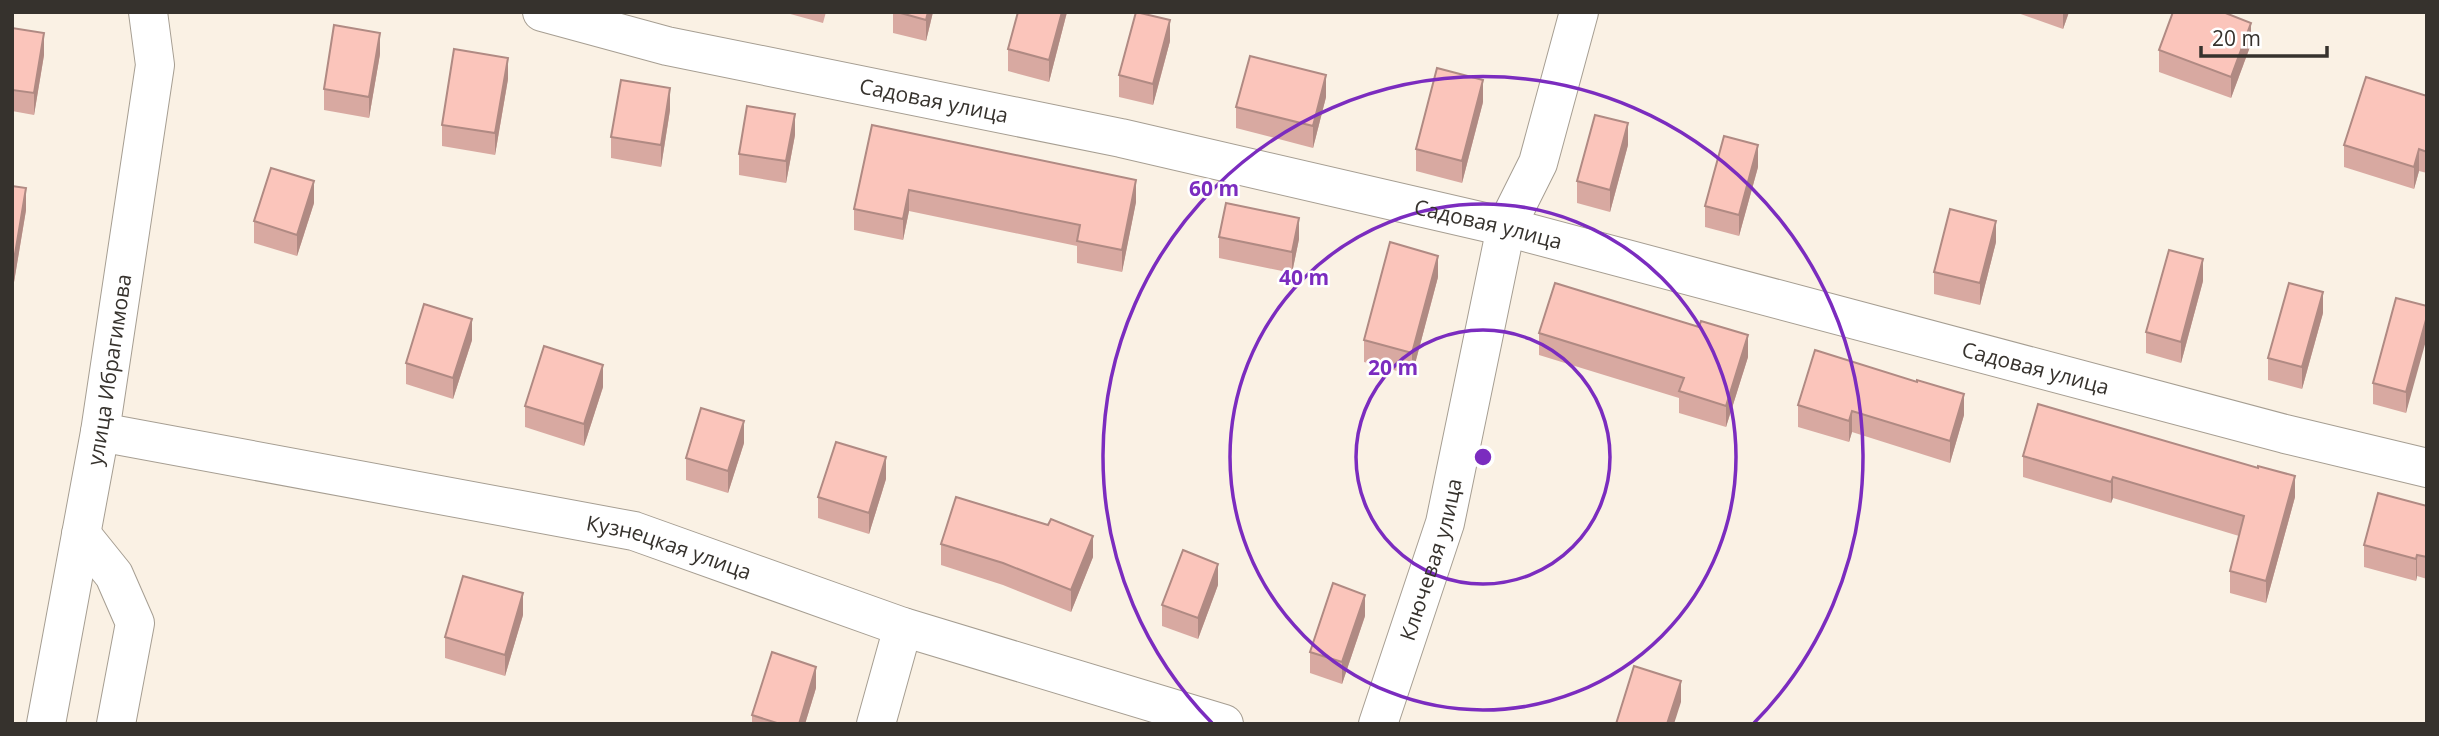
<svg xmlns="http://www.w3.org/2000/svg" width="2439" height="736" font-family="'Open Sans',sans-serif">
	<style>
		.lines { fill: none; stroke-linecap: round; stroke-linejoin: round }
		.minor-casing { stroke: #a69e92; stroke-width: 40 }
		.minor { stroke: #fff; stroke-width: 38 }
		.wall { fill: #d8a9a1 }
		.shaded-wall { fill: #b08a83 }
		.building { fill: #fbc5bb; stroke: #b08a83; stroke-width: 2 }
		.ring { fill: none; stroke: #7b2cbf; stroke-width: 3.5 }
		.labels { text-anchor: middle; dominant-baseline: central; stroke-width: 5; stroke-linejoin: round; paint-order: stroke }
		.street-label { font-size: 21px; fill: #36322d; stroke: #fff }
		.centre { fill: #7b2cbf; stroke: #fff; stroke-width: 3.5 }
		.ring-label { font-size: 21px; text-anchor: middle; font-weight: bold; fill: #7b2cbf; stroke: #fff; stroke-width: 5; stroke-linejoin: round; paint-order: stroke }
	</style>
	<rect width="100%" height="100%" fill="#faf1e4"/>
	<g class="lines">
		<defs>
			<g id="minor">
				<path id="s1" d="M542,12L667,46L1121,138L1506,227L2285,434L2427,468"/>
				<path id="s2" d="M100,432L634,531L903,627L1224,724"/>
				<polyline points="81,534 114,575 135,623 116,724"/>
				<path id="s3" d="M46,724L100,432L155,65L148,12"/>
				<polyline points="876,724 903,627"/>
				<path id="s4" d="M1378,724L1445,523L1506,227L1538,163L1579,12"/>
			</g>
		</defs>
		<use href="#minor" class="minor-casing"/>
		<use href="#minor" class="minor"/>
	</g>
	<g class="wall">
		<polygon points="783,12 826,12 823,23"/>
		<polygon points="893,12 933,12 926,41 893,33"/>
		<polygon points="1067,12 1049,82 1008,71 1008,49"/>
		<polygon points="2015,12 2069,12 2063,29"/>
		<polygon points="12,28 44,55 34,115 12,111"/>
		<polygon points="1170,41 1153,105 1119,97 1119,75"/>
		<polygon points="2251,44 2231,98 2159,72 2159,50"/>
		<polygon points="380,54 369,118 324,110 324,89"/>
		<polygon points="508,79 495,155 442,146 442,125"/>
		<polygon points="2427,96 2427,173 2419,171 2414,189 2344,167 2344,145"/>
		<polygon points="1326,97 1313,148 1236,128 1236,107"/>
		<polygon points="1483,102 1462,183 1416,171 1416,149"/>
		<polygon points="670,110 661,167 611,158 611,137"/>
		<polygon points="872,125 1136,202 1122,272 1077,263 1077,246 909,211 903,240 854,230 854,209"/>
		<polygon points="795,135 786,183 739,175 739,154"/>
		<polygon points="1628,145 1610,212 1577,203 1577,181"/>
		<polygon points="1758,167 1739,236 1705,227 1705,206"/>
		<polygon points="12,186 26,210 14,282 12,281"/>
		<polygon points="314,203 297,256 254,243 254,221"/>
		<polygon points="1219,237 1299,239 1292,273 1219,258"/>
		<polygon points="1996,242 1980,305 1934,294 1934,272"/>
		<polygon points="1438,277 1412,375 1364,362 1364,340"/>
		<polygon points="2203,281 2181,363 2146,353 2146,332"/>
		<polygon points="2427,306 2406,413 2373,404 2373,383"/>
		<polygon points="2323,313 2302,389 2268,380 2268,358"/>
		<polygon points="1699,327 1748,357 1726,427 1679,413 1679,398 1539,355 1539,333"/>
		<polygon points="472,340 453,399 406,384 406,363"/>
		<polygon points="603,387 584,446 525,427 525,406"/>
		<polygon points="1798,405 1964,415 1950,463 1852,432 1849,442 1798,427"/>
		<polygon points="744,443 728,493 686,480 686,458"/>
		<polygon points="2023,456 2295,497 2266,603 2230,593 2230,571 2239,536 2113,498 2111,503 2023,477"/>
		<polygon points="886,479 869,534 818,518 818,497"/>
		<polygon points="2427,506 2427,579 2417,576 2416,581 2364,567 2364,545"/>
		<polygon points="941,544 1093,557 1071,612 1003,585 941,565"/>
		<polygon points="1218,585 1198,639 1162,626 1162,605"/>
		<polygon points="523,615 505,676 445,658 445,637"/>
		<polygon points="1365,616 1342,684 1310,673 1310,652"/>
		<polygon points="816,688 805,724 752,724 752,715"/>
	</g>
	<g class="shaded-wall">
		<polygon points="928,12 933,12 926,41 926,20"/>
		<polygon points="1062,12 1067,12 1049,82 1049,60"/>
		<polygon points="2063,12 2069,12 2063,29"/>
		<polygon points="1170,20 1170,41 1153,105 1153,84"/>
		<polygon points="2251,23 2251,44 2231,98 2231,77"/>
		<polygon points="44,33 44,55 34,115 34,93"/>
		<polygon points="380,33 380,54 369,118 369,97"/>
		<polygon points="508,58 508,79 495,155 495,133"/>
		<polygon points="1326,75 1326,97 1313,148 1313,126"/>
		<polygon points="1483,80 1483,102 1462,183 1462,161"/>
		<polygon points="670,88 670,110 661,167 661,145"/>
		<polygon points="795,114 795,135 786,183 786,161"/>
		<polygon points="1628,123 1628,145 1610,212 1610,190"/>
		<polygon points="1758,145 1758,167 1739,236 1739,215"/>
		<polygon points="2419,149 2419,171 2414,189 2414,167"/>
		<polygon points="1136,180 1136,202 1122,272 1122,250"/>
		<polygon points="314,181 314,203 297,256 297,235"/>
		<polygon points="26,188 26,210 14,282 14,260"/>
		<polygon points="909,190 909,211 903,240 903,219"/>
		<polygon points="1299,218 1299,239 1292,273 1292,252"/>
		<polygon points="1996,221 1996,242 1980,305 1980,283"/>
		<polygon points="1438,256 1438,277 1412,375 1412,353"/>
		<polygon points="2203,259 2203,281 2181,363 2181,342"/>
		<polygon points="2323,292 2323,313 2302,389 2302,367"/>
		<polygon points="2427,316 2427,337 2406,413 2406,392"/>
		<polygon points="472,319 472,340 453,399 453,378"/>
		<polygon points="1748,335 1748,357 1726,427 1726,406"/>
		<polygon points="603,365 603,387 584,446 584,424"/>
		<polygon points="1964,394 1964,415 1950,463 1950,441"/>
		<polygon points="1852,411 1852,432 1849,442 1849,421"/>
		<polygon points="744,421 744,443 728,493 728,471"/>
		<polygon points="886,457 886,479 869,534 869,513"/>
		<polygon points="2295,476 2295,497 2266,603 2266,581"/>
		<polygon points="2113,477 2113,498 2111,503 2111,482"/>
		<polygon points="1093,536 1093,557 1071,612 1071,590"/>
		<polygon points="2417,555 2417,576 2416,581 2416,559"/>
		<polygon points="1218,564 1218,585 1198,639 1198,618"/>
		<polygon points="523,593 523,615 505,676 505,655"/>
		<polygon points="1365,595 1365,616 1342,684 1342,662"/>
		<polygon points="816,667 816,688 805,724 799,724"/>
		<polygon points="1681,681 1681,702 1674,724 1667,724"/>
	</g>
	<g class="building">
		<polygon points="897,12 928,12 926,20"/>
		<polygon points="1018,12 1062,12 1049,60 1008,49"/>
		<polygon points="1136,12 1170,20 1153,84 1119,75"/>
		<polygon points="2173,12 2223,12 2251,23 2231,77 2159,50"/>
		<polygon points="334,25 380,33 369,97 324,89"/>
		<polygon points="12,28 44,33 34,93 12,90"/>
		<polygon points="454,49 508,58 495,133 442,125"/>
		<polygon points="1250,56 1326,75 1313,126 1236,107"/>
		<polygon points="1437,68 1483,80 1462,161 1416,149"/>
		<polygon points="2366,77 2427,96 2427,152 2419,149 2414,167 2344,145"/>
		<polygon points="621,80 670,88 661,145 611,137"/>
		<polygon points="747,106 795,114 786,161 739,154"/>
		<polygon points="1595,115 1628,123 1610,190 1577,181"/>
		<polygon points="872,125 1136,180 1122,250 1077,241 1080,225 909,190 903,219 854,209"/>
		<polygon points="1724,136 1758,145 1739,215 1705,206"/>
		<polygon points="271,168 314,181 297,235 254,221"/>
		<polygon points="12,186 26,188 14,260 12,260"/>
		<polygon points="1226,203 1299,218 1292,252 1219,237"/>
		<polygon points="1950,209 1996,221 1980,283 1934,272"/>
		<polygon points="1390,242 1438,256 1412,353 1364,340"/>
		<polygon points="2169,250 2203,259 2181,342 2146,332"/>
		<polygon points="1555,283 1699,327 1701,321 1748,335 1726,406 1679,391 1684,378 1539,333"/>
		<polygon points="2289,283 2323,292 2302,367 2268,358"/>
		<polygon points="2396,298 2427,306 2427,316 2406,392 2373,383"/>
		<polygon points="424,304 472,319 453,378 406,363"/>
		<polygon points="544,346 603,365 584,424 525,406"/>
		<polygon points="1815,350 1917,382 1917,380 1964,394 1950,441 1852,411 1849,421 1798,405"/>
		<polygon points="2038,404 2258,468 2258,466 2295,476 2266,581 2230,571 2244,516 2113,477 2111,482 2023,456"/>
		<polygon points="701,408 744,421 728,471 686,458"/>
		<polygon points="836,442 886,457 869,513 818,497"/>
		<polygon points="2378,493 2427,506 2427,557 2417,555 2416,559 2364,545"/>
		<polygon points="956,497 1048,525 1051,519 1093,536 1071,590 1003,563 941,544"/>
		<polygon points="1183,550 1218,564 1198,618 1162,605"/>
		<polygon points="463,576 523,593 505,655 445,637"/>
		<polygon points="1333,583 1365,595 1342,662 1310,652"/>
		<polygon points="772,652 816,667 799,724 780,724 752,715"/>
		<polygon points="1634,666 1681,681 1667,724 1616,724"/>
	</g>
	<g class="ring">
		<circle cx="1483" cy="457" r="127"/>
		<circle cx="1483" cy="457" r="253"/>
		<path d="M1212 723A380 380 0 1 1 1754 723"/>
	</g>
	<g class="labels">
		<g class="street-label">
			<text stroke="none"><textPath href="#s1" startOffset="402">Садовая улица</textPath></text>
			<text stroke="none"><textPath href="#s1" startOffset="970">Садовая улица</textPath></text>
			<text stroke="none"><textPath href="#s1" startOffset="1536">Садовая улица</textPath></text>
			<text stroke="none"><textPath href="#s3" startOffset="360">улица Ибрагимова</textPath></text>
			<text stroke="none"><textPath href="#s2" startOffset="581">Кузнецкая улица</textPath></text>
			<text stroke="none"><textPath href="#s4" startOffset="173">Ключевая улица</textPath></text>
		</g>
	</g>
	<circle cx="1483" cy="457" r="10" class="centre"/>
	<g class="ring-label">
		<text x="1214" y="196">60 m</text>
		<text x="1304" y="285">40 m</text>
		<text x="1393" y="375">20 m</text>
	</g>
	<rect width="2439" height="736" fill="none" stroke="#36322d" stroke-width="28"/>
	<path d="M2201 46v10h126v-10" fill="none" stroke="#36322d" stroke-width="3.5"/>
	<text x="2212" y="46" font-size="21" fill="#36322d" stroke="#ffffff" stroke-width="5" paint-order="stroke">20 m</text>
</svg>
